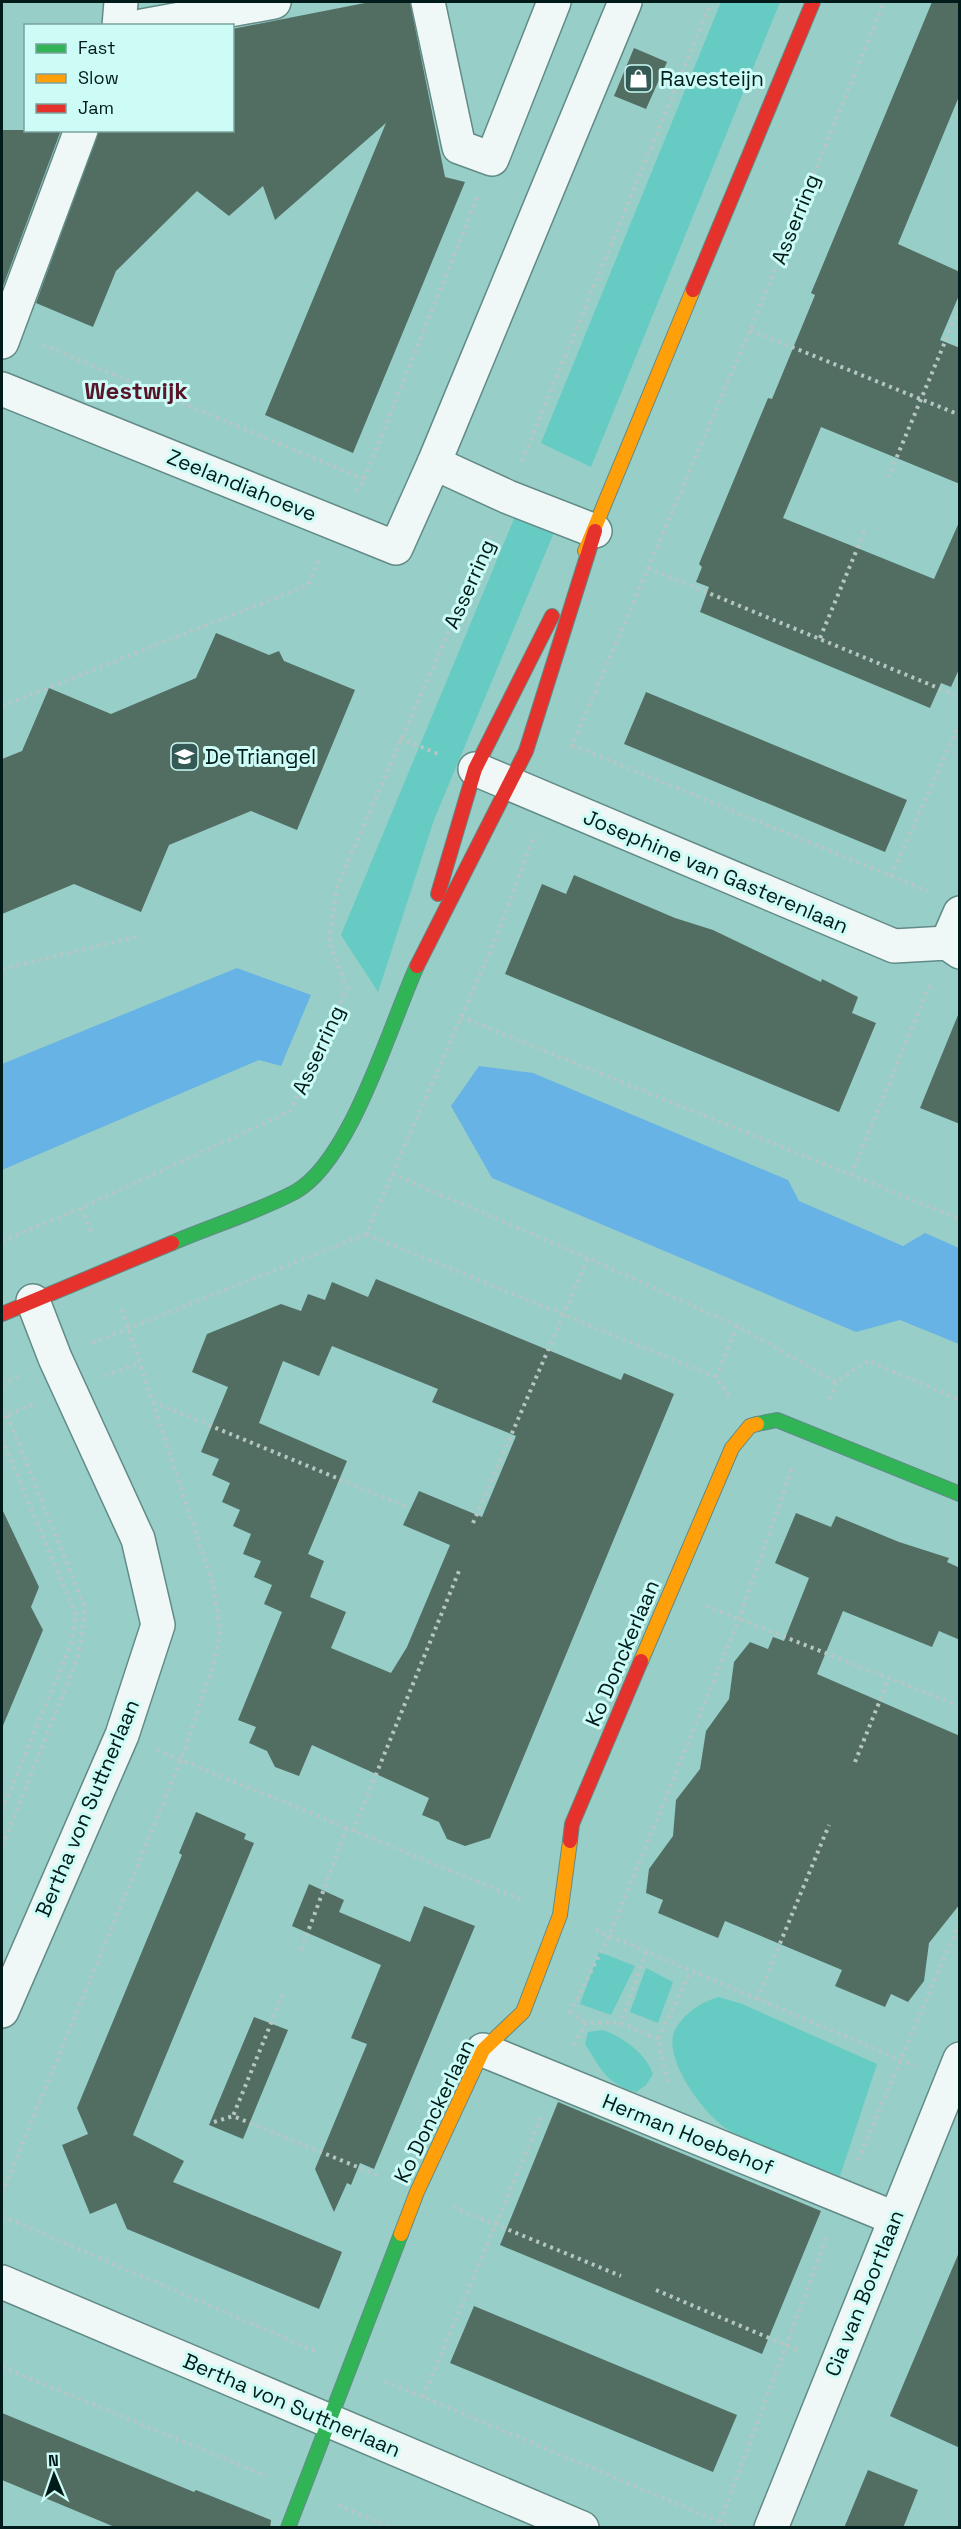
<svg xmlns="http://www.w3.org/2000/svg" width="961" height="2529" font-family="'Space Grotesk',sans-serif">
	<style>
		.green { fill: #66cbc2 }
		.water { fill: #67b3e5 }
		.building { fill: #526e62; fill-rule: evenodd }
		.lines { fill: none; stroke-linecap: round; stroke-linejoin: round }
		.street-casing { stroke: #628a86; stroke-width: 36 }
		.fast-casing { stroke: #628a86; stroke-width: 16 }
		.slow-casing { stroke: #628a86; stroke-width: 16 }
		.jam-casing { stroke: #628a86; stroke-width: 16 }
		.path { stroke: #b6c6c4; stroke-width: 4; stroke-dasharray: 3 4.5; stroke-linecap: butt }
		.street { stroke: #eff8f7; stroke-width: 33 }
		.fast { stroke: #30b455; stroke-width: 14 }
		.slow { stroke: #ff9f0a; stroke-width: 14 }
		.jam { stroke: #e5322d; stroke-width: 14 }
		.labels { text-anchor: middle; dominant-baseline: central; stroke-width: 6; stroke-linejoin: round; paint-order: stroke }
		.poi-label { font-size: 21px; fill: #001b19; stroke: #cdfbf5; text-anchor: start }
		.street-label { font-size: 21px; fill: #001b19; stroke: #cdfbf5 }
		.quarter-label { font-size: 24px; font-weight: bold; fill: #581428; stroke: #cdfbf5 }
	</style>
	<rect width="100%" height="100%" fill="#97cec8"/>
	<g class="green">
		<polygon points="721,2 780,2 591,467 541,443"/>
		<polygon points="516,514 555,530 434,820 378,992 341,935"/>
		<polygon points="599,1952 635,1966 611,2015 580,2004"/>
		<polygon points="646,1968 673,1982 658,2023 630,2012"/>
		<path d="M719,1997L742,2004L877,2064L840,2176C806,2162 761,2149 730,2131C706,2118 659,2056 676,2028C686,2012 701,2002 719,1997Z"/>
		<path d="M603,2030C623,2037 646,2054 653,2074L646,2085L636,2092C606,2084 601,2069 585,2044L588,2032Z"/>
	</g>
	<g class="water">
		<polygon points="237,968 311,995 281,1066 259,1060 2,1170 2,1064"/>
		<polygon points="479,1066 533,1073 788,1180 799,1201 903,1246 925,1233 959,1248 959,1344 900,1320 856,1332 492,1178 451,1106"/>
	</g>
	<g class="building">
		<polygon points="370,2 410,2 445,177 465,182 353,453 265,415 386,123 275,220 263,186 229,216 197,191 116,271 93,327 36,303 99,130 232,130 232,29"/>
		<polygon points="932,2 960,2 960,94 898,244 960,272 960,293 940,340 960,348 960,484 821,427 783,518 934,579 960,520 960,667 951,687 941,683 930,708 700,612 709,587 696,582 702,567 699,564 713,530 768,398 772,399 815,295 811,293 819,274"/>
		<polygon points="634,48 667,62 646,109 614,96"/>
		<polygon points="2,130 61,130 2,289"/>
		<polygon points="216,633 269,655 279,651 284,661 355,690 297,830 251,811 169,845 141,912 74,884 2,914 2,759 22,751 49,688 111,714 196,678"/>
		<polygon points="646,692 907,800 885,852 624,744"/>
		<polygon points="574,875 675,918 713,930 821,982 822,979 858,997 852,1013 876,1023 839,1112 505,974 542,884 566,894"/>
		<polygon points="958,1015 960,1016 960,1124 920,1108"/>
		<path d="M376,1279L621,1380L624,1373L674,1394L490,1838L465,1846L447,1839L439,1822L422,1815L429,1798L312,1745L299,1776L275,1767L267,1751L249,1743L256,1727L238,1720L282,1612L264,1604L272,1585L254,1577L261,1561L243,1554L251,1534L233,1526L240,1510L222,1502L230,1483L212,1475L219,1459L201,1452L228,1387L192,1372L207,1334L281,1304L301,1311L308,1294L325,1300L332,1282L368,1297ZM332,1346L438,1389L432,1402L516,1436L482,1517L419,1491L403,1525L450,1545L407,1647L391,1673L331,1648L346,1612L310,1597L324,1561L308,1554L347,1461L259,1423L283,1361L319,1376Z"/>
		<polygon points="2,1509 39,1587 31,1607 43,1630 2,1728"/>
		<polygon points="796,1513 831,1527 836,1516 899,1542 949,1558 947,1562 960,1568 960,1640 939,1631 932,1647 843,1611 817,1674 960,1736 960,1904 929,1943 924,1981 908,2002 891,1994 885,2007 835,1986 842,1970 725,1921 718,1938 658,1913 663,1900 646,1893 649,1869 673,1836 676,1800 700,1769 706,1731 729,1699 734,1662 750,1642 768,1649 773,1637 784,1641 809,1578 775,1563"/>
		<polygon points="196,1812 246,1834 244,1839 254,1843 133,2135 184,2161 173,2182 342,2252 319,2309 127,2229 116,2203 90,2214 62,2145 88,2134 77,2108 182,1855 179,1853"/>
		<polygon points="309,1884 344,1900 339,1912 410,1942 424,1906 475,1926 374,2169 360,2163 351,2185 347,2183 334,2212 315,2169 367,2044 351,2038 381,1965 292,1926"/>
		<polygon points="254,2017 288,2030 243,2139 209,2125"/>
		<polygon points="558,2102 821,2211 762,2354 500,2245"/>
		<polygon points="960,2250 960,2448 890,2416"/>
		<polygon points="474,2306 737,2415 713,2472 450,2363"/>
		<polygon points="2,2413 194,2492 196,2490 271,2520 270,2528 117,2528 2,2480"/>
		<polygon points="868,2470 918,2490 903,2528 844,2528"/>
	</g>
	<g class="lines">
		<defs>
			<g id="street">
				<polyline points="428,2 459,147 492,159 554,2"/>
				<polyline points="119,26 121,2"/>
				<polyline points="142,26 274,2"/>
				<polyline points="2,342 81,130"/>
				<polyline points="2,389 396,548 434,463 625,2"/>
				<polyline points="434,463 508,497 595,531"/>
				<polyline points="475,769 894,946 947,943 960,952"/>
				<polyline points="947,943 960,913"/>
				<polyline points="2,2011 122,1735 158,1625 138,1539 55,1358 33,1301"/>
				<polyline points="483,2050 894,2218"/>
				<polyline points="2,2282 582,2528"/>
				<polyline points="771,2528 960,2059"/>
			</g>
			<g id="fast">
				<path d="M172,1243C212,1226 257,1212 295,1192C351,1161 390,1025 417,966"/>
				<polyline points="757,1424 777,1420 960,1494"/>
				<polyline points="288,2528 401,2234"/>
			</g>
			<g id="slow">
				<polyline points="585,551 693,290"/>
				<polyline points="641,1661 732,1448 750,1426 757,1424"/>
				<polyline points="401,2234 417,2192 483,2050 523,2012 560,1915 570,1841"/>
			</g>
			<g id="jam">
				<polyline points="693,290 813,2"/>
				<polyline points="438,894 475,769 552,616"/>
				<polyline points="417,966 526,751 595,531"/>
				<polyline points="2,1314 172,1243"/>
				<polyline points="570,1841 572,1824 641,1661"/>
			</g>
		</defs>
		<use href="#street" class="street-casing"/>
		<use href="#fast" class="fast-casing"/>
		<use href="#slow" class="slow-casing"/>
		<use href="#jam" class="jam-casing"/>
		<g class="path">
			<polyline points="750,330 960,415"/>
			<polyline points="43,345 364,479"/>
			<polyline points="522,461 711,2"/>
			<polyline points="888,478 960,306"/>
			<polyline points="356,491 364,479 478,196"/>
			<polyline points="648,568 960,697"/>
			<polyline points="820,638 865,530"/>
			<polyline points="2,706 308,585 319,558"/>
			<polyline points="400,738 438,754"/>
			<polyline points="572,745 928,891"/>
			<polyline points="571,748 750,330 884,2"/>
			<polyline points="891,876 960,722"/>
			<polyline points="2,969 139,936"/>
			<polyline points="461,1017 960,1219"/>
			<polyline points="392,1174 588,1258"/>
			<polyline points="851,1175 931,982"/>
			<polyline points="81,1208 93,1235"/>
			<polyline points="366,1234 716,1377 729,1396"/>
			<polyline points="2,1241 81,1208 290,1111 347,988 329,942 337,887 492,532"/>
			<polyline points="92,1343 366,1234 499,931 534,835"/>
			<polyline points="105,1376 140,1363"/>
			<polyline points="716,1377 737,1326 836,1382"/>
			<polyline points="2,1385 20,1375"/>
			<polyline points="830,1399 836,1382 868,1361 960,1400"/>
			<polyline points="153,1402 407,1507"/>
			<polyline points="2,1410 7,1415 85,1608 79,1654 2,1847"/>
			<polyline points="2,1417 34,1404"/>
			<polyline points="2,1439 76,1615 71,1644 2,1810"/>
			<polyline points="473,1523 588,1258 737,1326"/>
			<polyline points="706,1606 960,1706"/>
			<polyline points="157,1750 522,1900"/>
			<polyline points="855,1762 889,1678"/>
			<polyline points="353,1831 459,1571"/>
			<polyline points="596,1930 915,2066"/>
			<polyline points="301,1950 347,1828"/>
			<polyline points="646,1952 621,2023 658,2039"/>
			<polyline points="283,1994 233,2116 382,2177"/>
			<polyline points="757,1999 829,1825"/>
			<polyline points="569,2012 586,2023"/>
			<polyline points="570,2013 609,1936 739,1619 792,1469"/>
			<polyline points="574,2045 586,2023 621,2023"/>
			<polyline points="668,2082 658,2039 691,1971"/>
			<polyline points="214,2122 233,2116"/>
			<polyline points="858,2160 960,1921"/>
			<polyline points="2,2193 181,1760 214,1662 220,1634 214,1588 121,1306"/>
			<polyline points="453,2207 621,2276"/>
			<polyline points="2,2216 315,2351"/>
			<polyline points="656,2290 802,2352"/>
			<polyline points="2,2367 267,2476"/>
			<polyline points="385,2381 732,2527"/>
			<polyline points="423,2397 541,2117"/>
			<polyline points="338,2505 392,2528"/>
			<polyline points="720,2522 828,2234"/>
		</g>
		<use href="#street" class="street"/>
		<use href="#fast" class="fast"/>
		<use href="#slow" class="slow"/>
		<use href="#jam" class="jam"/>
	</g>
	<defs>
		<symbol id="shop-square" viewBox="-11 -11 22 22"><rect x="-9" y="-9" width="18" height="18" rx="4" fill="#355a56" stroke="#cdfbf5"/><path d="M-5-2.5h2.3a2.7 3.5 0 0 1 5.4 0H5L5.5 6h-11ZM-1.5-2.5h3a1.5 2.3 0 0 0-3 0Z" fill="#fff"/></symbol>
		<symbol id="school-square" viewBox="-11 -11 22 22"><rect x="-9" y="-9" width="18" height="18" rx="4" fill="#355a56" stroke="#cdfbf5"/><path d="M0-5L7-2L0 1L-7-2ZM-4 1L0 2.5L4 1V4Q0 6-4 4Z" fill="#fff"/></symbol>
	</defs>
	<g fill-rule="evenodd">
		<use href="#shop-square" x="622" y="62" width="33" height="33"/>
		<use href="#school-square" x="168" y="740" width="33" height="33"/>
	</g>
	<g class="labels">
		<g class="poi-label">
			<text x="660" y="78">Ravesteijn</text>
			<text x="205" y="756">De Triangel</text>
		</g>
		<g class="street-label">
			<text transform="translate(795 219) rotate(-68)">Asserring</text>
			<text transform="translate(242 485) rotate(22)">Zeelandiahoeve</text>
			<text transform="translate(469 584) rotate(-66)">Asserring</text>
			<text transform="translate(716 871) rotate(23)">Josephine van Gasterenlaan</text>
			<text transform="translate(318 1050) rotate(-65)">Asserring</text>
			<text transform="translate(622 1653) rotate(-67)">Ko Donckerlaan</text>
			<text transform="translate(87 1808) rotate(-67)">Bertha von Suttnerlaan</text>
			<text transform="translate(434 2111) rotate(-64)">Ko Donckerlaan</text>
			<text transform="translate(688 2134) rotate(22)">Herman Hoebehof</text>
			<text transform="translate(864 2293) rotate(-68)">Cia van Boortlaan</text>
			<text transform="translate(292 2405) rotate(23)">Bertha von Suttnerlaan</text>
		</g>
		<g class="quarter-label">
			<text x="136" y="390">Westwijk</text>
		</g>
	</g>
	<rect width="961" height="2529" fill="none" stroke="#001b19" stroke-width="6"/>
	<rect x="24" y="24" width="210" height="108" fill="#cdfbf5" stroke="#7ba19d" stroke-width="1.5"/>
	<rect x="36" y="44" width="30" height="9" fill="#30b455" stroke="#7ba19d" stroke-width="1.5"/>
	<text x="78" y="54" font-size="18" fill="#001b19">Fast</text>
	<rect x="36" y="74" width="30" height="9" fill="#ff9f0a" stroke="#7ba19d" stroke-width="1.5"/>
	<text x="78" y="84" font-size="18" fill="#001b19">Slow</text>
	<rect x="36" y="104" width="30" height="9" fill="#e5322d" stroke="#7ba19d" stroke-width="1.5"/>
	<text x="78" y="114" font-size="18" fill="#001b19">Jam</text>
	<g transform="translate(54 2475) rotate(358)" stroke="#cdfbf5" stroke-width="4.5" paint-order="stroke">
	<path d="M0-4.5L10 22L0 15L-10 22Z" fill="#001b19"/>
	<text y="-9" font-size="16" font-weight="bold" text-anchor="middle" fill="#001b19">N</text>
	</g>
</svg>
